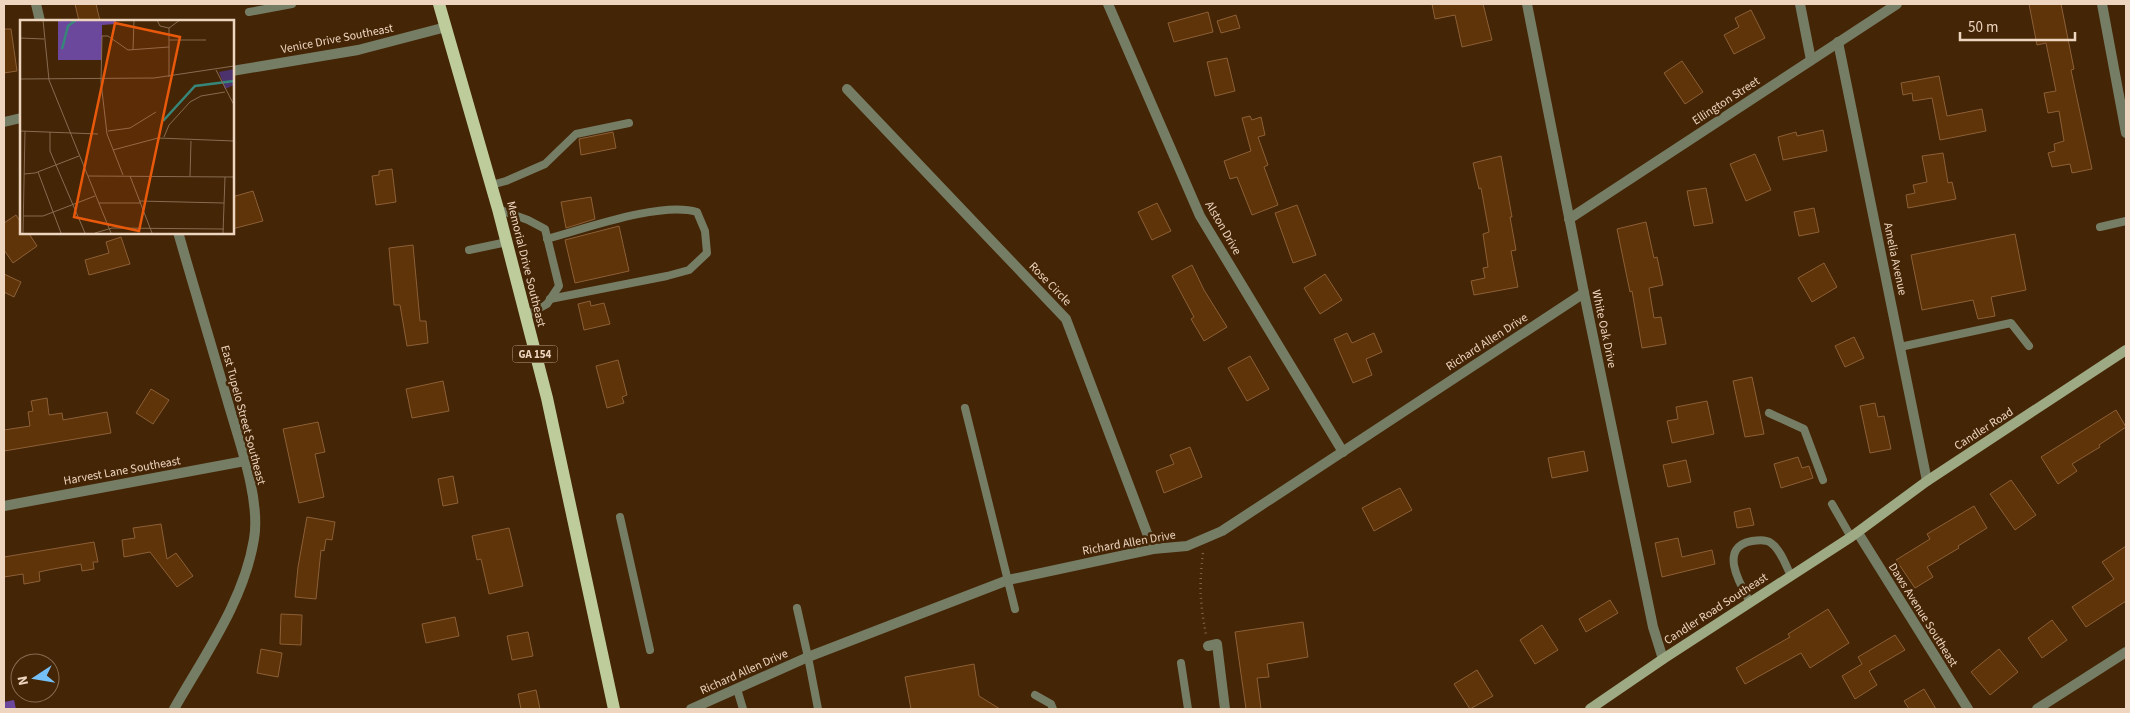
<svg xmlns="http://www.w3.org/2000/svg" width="2130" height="713" font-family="'Source Sans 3',sans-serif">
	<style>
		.forest { fill: #6c489d }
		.building { fill: #5e3408; stroke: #8c5f38 }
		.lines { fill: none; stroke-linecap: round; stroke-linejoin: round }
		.path { stroke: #826549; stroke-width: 2.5; stroke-dasharray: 1 4; stroke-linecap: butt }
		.lane { stroke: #767d65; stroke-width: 8 }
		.street { stroke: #767d65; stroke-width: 10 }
		.secondary { stroke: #9eaa84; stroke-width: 10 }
		.primary { stroke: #becc9b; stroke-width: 12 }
		.labels { text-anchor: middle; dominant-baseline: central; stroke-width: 5; stroke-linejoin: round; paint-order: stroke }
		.shield { fill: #442505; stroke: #bba088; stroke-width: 1 }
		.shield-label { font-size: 11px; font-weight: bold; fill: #eed5c0 }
		.street-label { font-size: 12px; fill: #eed5c0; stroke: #442505 }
		.inset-river { fill: none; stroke: #368679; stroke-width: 2.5 }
		.inset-road { fill: none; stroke: #886b50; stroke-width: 1 }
		.view { fill: #e8590c; fill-opacity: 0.15; stroke: #e8590c; stroke-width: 2.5 }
		.inset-edge { fill: none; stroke: #eed5c0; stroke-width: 2.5 }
	</style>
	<rect width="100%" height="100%" fill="#442505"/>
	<polygon class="forest" points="14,700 16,709 4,709 4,702"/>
	<g class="building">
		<polygon points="75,4 96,4 100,21 79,21"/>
		<polygon points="1432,4 1483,4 1492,40 1462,47 1455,15 1435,19"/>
		<polygon points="2029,4 2061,4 2074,69 2071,70 2092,169 2072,173 2070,164 2052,167 2048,153 2055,151 2054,144 2064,141 2059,111 2048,113 2044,93 2056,91 2046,43 2037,45"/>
		<polygon points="1751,10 1765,38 1734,54 1724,35 1739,27 1735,18"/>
		<polygon points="1208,12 1213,32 1174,42 1168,23"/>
		<polygon points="1236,15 1240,28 1221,33 1217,21"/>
		<polygon points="4,29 11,29 17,71 4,73"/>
		<polygon points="1227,58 1235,91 1215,96 1207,62"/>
		<polygon points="1682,61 1703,92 1685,104 1664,73"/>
		<polygon points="1939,76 1947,116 1982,109 1986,131 1940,140 1932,98 1913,101 1912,93 1903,95 1901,83"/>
		<polygon points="1250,116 1252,120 1261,117 1265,135 1258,137 1268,165 1264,167 1278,205 1252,215 1237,177 1230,179 1224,161 1251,151 1242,118"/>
		<polygon points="1823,130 1827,151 1783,160 1778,137 1796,132 1797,136"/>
		<polygon points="613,132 616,148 581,155 579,139"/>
		<polygon points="1943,153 1948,183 1952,182 1956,199 1908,208 1906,195 1915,193 1913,185 1927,182 1922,156"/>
		<polygon points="1755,154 1771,190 1746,201 1730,164"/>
		<polygon points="1501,156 1512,217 1510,217 1516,250 1511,251 1518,287 1474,295 1471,281 1485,278 1483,268 1488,267 1483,234 1489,232 1481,188 1479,189 1473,163"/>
		<polygon points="392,169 396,202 376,205 372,176 379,175 379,171"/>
		<polygon points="1706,188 1713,223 1694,226 1687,191"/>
		<polygon points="253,191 263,221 232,229 232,197"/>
		<polygon points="591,197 595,219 566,228 561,202"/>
		<polygon points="1157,203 1171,231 1152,240 1138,212"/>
		<polygon points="1297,205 1316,255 1293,263 1275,213"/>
		<polygon points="1814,208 1819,232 1799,236 1794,212"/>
		<polygon points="16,215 21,223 21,232 28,232 37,246 13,263 4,250 4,223"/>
		<polygon points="1646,222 1654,258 1657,257 1663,285 1649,288 1654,318 1661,317 1666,344 1642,348 1632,291 1630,292 1617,229"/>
		<polygon points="619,226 629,271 575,283 565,240"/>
		<polygon points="2015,234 2026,290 1991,297 1995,316 1978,319 1973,300 1922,310 1911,255"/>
		<polygon points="121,237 130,264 89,275 85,260 109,253 106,242"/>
		<polygon points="413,245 420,321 426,321 428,343 407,346 400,305 394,305 389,248"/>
		<polygon points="1824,263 1837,287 1812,302 1798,278"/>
		<polygon points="1192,265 1204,290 1227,327 1204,341 1191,319 1194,317 1172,276"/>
		<polygon points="4,274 21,282 14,297 4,292"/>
		<polygon points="1325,274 1342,300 1320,314 1304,288"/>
		<polygon points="590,301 591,306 604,303 610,324 584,330 578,304"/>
		<polygon points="1347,333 1352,343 1374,333 1382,352 1366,359 1372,375 1353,383 1334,339"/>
		<polygon points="1854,337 1864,358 1845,367 1835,346"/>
		<polygon points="1250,356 1269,389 1247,401 1228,368"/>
		<polygon points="618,360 627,395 622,397 624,403 607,408 596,366"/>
		<polygon points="1752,377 1764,434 1745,437 1733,381"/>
		<polygon points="443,381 449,411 412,418 406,389"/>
		<polygon points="151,389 169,400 153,424 136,413"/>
		<polygon points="47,398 49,415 62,413 63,420 107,412 111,433 4,451 4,430 30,426 28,412 33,411 31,401"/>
		<polygon points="1707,401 1714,434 1672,443 1667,421 1678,419 1676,407"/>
		<polygon points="1875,403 1878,417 1884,416 1891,449 1870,453 1860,406"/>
		<polygon points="2116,410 2126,427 2099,445 2100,447 2072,464 2077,471 2058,484 2041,457"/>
		<polygon points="318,422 325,452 315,454 324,497 299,503 283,429"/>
		<polygon points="1190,447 1202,477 1164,493 1156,471 1174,464 1170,455"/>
		<polygon points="1584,451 1588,471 1552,478 1548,458"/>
		<polygon points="1798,457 1802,468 1809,466 1813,478 1781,488 1774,464"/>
		<polygon points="1686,460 1691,482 1668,487 1663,465"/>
		<polygon points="453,476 458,503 443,506 438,479"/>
		<polygon points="2011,480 2036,515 2015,530 1990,494"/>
		<polygon points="1400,488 1412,510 1374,531 1362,508"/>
		<polygon points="1974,506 1987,528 1958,546 1959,548 1927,567 1933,577 1915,588 1896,560 1930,539 1927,534"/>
		<polygon points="1750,508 1754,525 1737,528 1734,512"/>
		<polygon points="307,517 335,522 332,540 326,539 324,551 321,550 316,599 295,597 298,567"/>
		<polygon points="161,524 167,559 176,553 193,576 177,587 150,552 124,557 122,540 135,538 133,528"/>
		<polygon points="509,528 523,586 489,594 481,559 477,560 472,536"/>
		<polygon points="1678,538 1682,557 1712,550 1715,564 1662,577 1655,543"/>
		<polygon points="94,542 98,562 93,562 94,569 82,571 81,564 53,569 39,572 40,581 24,584 23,574 4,577 4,557"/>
		<polygon points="2126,546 2126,601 2086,627 2072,607 2114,579 2102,562"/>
		<polygon points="1610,600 1618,613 1586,632 1579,619"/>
		<polygon points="1828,609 1849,643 1810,668 1801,653 1745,684 1736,668 1790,637 1788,634"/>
		<polygon points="281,614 302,615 301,645 280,644"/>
		<polygon points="455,617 459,636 426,643 422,624"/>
		<polygon points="2052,620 2067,640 2042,658 2028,638"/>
		<polygon points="1303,622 1308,657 1267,664 1269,677 1257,678 1261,709 1246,709 1235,632"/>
		<polygon points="1542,625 1558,650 1535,664 1520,640"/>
		<polygon points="528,632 533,656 512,660 507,636"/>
		<polygon points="1895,635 1905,650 1869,671 1877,685 1855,699 1842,676 1862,664 1858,657"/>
		<polygon points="261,649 282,653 278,677 257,673"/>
		<polygon points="1999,649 2018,672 1990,695 1971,672"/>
		<polygon points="974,664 979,696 1000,709 911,709 905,677"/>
		<polygon points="1477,670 1493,696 1470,709 1454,684"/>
		<polygon points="1924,689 1936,709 1909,709 1904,701"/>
		<polygon points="536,690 540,709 521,709 518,694"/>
	</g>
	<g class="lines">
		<path class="path" d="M1203,553C1199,585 1200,603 1206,635"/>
		<g class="lane">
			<polyline points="249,12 292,4"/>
			<polyline points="491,185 506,181 545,164 576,134 629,123"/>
			<polyline points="498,209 528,220 545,229 559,286 547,304 525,316"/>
			<polyline points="2100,227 2126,221"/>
			<path d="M547,239C584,229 661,201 697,212L705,231L707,253L689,270L667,276L550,299"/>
			<polyline points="469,250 507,242"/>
			<polyline points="1900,347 2011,323 2029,346"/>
			<polyline points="965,408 1015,609"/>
			<polyline points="1769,413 1804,429 1823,480"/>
			<polyline points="1832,504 1851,537"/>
			<polyline points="620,517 650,650"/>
			<path d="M1750,602C1741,586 1717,547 1752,541C1758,540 1766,539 1771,543C1781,550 1786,566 1791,576"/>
			<polyline points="797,608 808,657 818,709"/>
			<polyline points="1181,663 1188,709"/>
			<polyline points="737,689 743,709"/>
			<polyline points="1035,695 1051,704 1053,709"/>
		</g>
		<g class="street">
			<polyline points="36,4 40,21"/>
			<polyline points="1108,4 1200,216 1343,452"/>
			<polyline points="1527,4 1584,293 1653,627 1663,659"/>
			<polyline points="1800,4 1811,60"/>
			<polyline points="2102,4 2126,133"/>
			<polyline points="1838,42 1927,481"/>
			<polyline points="232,71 358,50 446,27"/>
			<polyline points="847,89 1066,319 1153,549"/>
			<polyline points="4,122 21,118"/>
			<polyline points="1569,219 1897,4"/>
			<polyline points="4,506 245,461"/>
			<polyline points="1858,533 1968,709"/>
			<polyline points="1208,646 1217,644 1225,709"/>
			<path d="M174,709C204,656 244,601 254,539C261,499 238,438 227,399C211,344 194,288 178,232"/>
			<polyline points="691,709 808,657 1008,580 1153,549 1187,546 1222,531 1584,293"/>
			<polyline points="2037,709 2126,652"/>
		</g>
		<polyline class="secondary" points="1590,709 1663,659 1851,537 1927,481 2126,350"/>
		<polyline class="primary" points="439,4 498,209 547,398 614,709"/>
	</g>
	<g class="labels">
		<rect class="shield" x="512.5" y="345.5" width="45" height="17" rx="4"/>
		<g class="shield-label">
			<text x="535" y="354">GA 154</text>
		</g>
		<g class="street-label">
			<text transform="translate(337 39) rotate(-11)">Venice Drive Southeast</text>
			<text transform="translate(1726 101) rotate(-33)">Ellington Street</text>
			<text transform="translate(1223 228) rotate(60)">Alston Drive</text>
			<text transform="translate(1895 259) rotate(78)">Amelia Avenue</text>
			<text transform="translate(526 264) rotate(76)">Memorial Drive Southeast</text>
			<text transform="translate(1050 284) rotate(46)">Rose Circle</text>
			<text transform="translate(1604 329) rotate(78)">White Oak Drive</text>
			<text transform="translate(1487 342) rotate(-33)">Richard Allen Drive</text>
			<text transform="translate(243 415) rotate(75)">East Tupelo Street Southeast</text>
			<text transform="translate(1984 429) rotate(-33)">Candler Road</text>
			<text transform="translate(122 471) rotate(-10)">Harvest Lane Southeast</text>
			<text transform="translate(1129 543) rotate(-10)">Richard Allen Drive</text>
			<text transform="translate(1716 609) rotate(-33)">Candler Road Southeast</text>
			<text transform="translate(1923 615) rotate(58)">Daws Avenue Southeast</text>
			<text transform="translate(744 672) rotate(-24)">Richard Allen Drive</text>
		</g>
	</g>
	<g transform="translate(20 20)">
		<rect width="214" height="214" fill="#442505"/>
		<path d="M214,49V65L205,69L199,52Z" fill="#4c336e"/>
		<path d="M38,0H96V4L82,5V40H38Z" fill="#6c489d"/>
		<path class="inset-river" d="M42,29L48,6L56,0M143,101L175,66L214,61"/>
		<path class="inset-road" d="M23,0L29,60L91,213M137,0L140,6L149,8L160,0M149,8V57M0,18L24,19M149,20H186M113,30L114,0M196,50L214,85M0,59L134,58L214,46M0,111L78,114M88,111L110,108L136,92M30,112V131L65,213M144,117L149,105L170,82L181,76L205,72M93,130L138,118L214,121M18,152L41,213M4,154L15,153L59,136M103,155L87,114L81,62L82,16H88L108,30L149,27M68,156L214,157M110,156L132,213M170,156L171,121M119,181L204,183M79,183H121M3,196H23L75,176M3,213L5,111M75,213L92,208L204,209M203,213L205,157"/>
		<path class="view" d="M95,3L160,17L119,211L54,197Z"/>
		<rect width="214" height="214" class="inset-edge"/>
	</g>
	<rect width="2130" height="713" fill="none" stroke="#eed5c0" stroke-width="10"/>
	<g transform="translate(35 678) rotate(258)"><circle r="24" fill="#442505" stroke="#886b50"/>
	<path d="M0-4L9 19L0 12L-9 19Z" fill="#75c0f6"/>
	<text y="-8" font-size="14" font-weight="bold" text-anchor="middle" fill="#eed5c0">N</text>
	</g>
	<path d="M1960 32v8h115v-8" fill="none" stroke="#eed5c0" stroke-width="2.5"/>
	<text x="1968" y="32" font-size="15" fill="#eed5c0" stroke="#442505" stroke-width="4" paint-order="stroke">50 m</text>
</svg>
